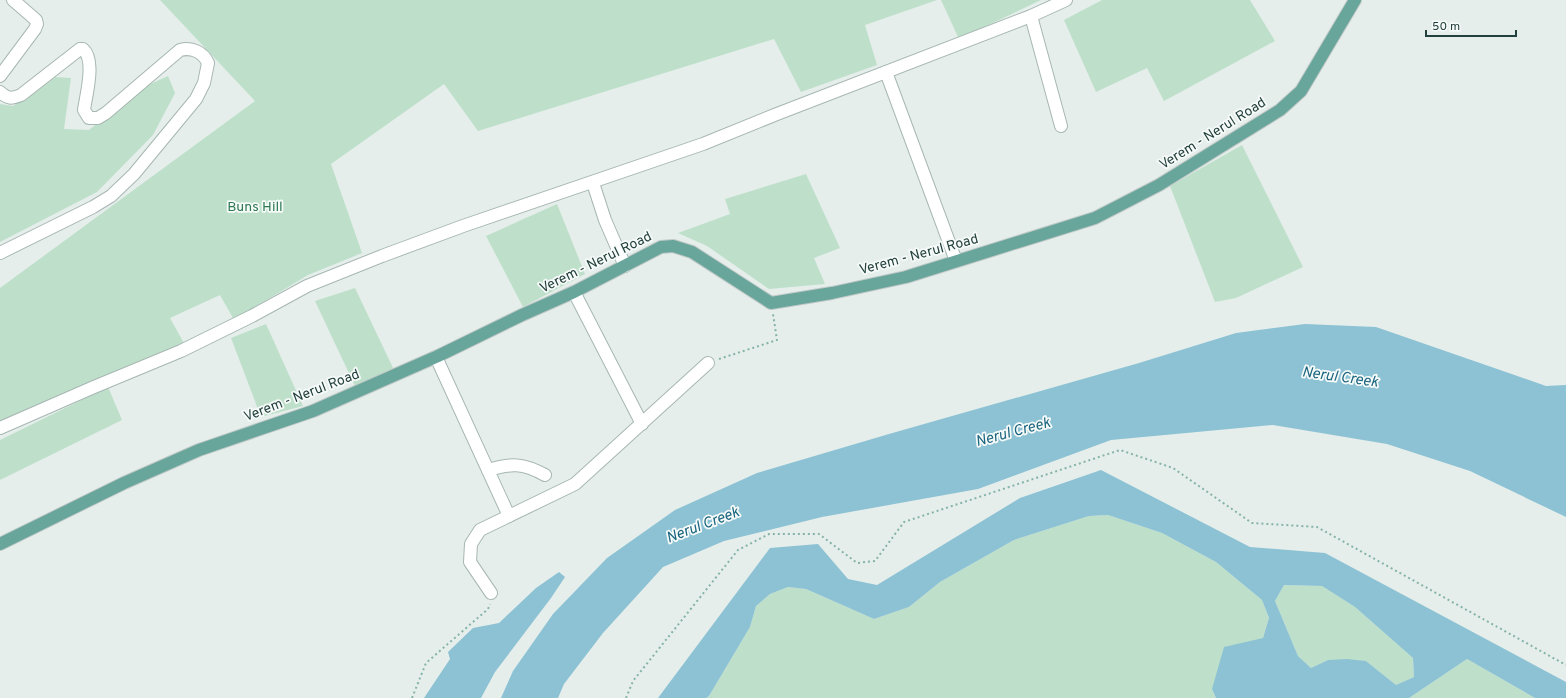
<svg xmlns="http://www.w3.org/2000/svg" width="1566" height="698" font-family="Overpass,sans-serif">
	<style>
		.green { fill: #bee0ca }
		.water { fill: #8cc2d4; fill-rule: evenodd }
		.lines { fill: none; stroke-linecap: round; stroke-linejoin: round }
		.minor-casing { stroke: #a7b7b3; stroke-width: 14 }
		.major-casing { stroke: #c1cac8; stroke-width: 14 }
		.path { stroke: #85b3a9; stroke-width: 2; stroke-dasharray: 2 3; stroke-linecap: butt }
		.minor { stroke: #fff; stroke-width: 12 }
		.major { stroke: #68a59b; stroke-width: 12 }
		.labels { text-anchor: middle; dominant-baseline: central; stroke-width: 3.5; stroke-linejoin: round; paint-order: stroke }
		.street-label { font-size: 14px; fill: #23413c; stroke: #f6faf9 }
		.park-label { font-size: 14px; fill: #2c7952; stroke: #f6faf9 }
		.water-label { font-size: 15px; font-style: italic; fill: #1b657f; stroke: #f6faf9 }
	</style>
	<rect width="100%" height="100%" fill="#e5eeeb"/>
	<g class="green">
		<polygon points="160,0 937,0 865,25 877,65 801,92 774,39 478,131 444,84 331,164 362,253 308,275 234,320 220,295 170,318 185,345 0,421 0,288 255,101"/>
		<polygon points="941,0 1041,0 959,39"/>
		<polygon points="1102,0 1250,0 1275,41 1164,101 1147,68 1096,92 1064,20"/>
		<polygon points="168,76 175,93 153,135 97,192 0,242 0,104 13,106 56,77 71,78 64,129 89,130 142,88"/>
		<polygon points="1242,145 1303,267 1236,298 1215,302 1170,186"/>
		<polygon points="806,174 840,248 814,258 825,284 769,289 707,246 678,233 730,214 725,199"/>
		<polygon points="557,204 585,274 523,307 486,236"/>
		<polygon points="355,288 394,370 355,386 315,301"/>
		<polygon points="266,324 303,406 261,417 231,338"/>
		<polygon points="108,387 122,420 0,480 0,440"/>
		<polygon points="1108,515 1162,533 1216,562 1262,600 1269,618 1263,638 1212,689 1216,698 706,698 709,696 750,627 756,606 770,594 788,587 806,589 874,619 909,607 940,582 1014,540 1089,516"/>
		<polygon points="1284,585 1322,586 1355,607 1413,658 1414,677 1396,685 1366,661 1328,660 1311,668 1298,656 1275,601"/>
		<polygon points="1467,659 1535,698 1409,698"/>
	</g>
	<g class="water">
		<polygon points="1305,324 1376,327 1546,386 1566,385 1566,517 1470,471 1387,444 1273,425 1111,440 978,489 822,517 724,541 663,567 603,633 564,684 558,698 501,698 513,671 553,614 607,558 675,510 757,473 889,434 1139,363 1236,333"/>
		<path d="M1101,470L1250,547L1325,553L1566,682V698H1535L1467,659L1409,698H1216L1212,689L1224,647L1263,638L1269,618L1262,600L1216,562L1162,533L1108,515L1089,516L1014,540L940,582L909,607L874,619L806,589L788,587L770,594L756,606L750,627L709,696L706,698H658L770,548L818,544L848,579L877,585L1020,498ZM1284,585L1322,586L1355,607L1413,658L1414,677L1396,685L1366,661L1347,659L1328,660L1311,668L1298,656L1275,601Z"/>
		<polygon points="559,572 565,577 551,598 495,672 481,698 424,698 450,659 448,652 473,628 499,623 536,588"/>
	</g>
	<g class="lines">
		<defs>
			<g id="minor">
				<polyline points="1031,16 1061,126"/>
				<polyline points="886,72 956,261"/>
				<polyline points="0,76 35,29 37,24 36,20 13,0"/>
				<path d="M0,92C8,99 11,99 21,95L80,49H83C96,60 86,95 84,110L89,118H98L106,113L180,50C192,47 203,52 208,63L204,83L196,99L134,174L111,196L93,207L0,253"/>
				<polyline points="593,183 605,220 625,266"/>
				<polyline points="574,292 642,424"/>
				<polyline points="436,357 509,516"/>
				<polyline points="0,428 94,387 181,351 252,316 307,286 382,256 463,226 703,144 777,114 1031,16 1066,0"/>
				<path d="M488,470C511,463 523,463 545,475"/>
				<polyline points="491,593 470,562 471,544 480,530 575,484 708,363"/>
			</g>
			<polyline id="major" points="0,544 124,483 199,450 313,411 438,356 522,315 574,292 661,247 673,246 692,252 771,303 832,293 906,277 1095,218 1159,185 1280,110 1301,91 1355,0"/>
		</defs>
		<use href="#minor" class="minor-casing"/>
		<use href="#major" class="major-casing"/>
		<g class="path">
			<polyline points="719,359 777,340 773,314"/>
			<polyline points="412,698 426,663 488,609 490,604"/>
			<polyline points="626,698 633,681 738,550 769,534 819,534 857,563 875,561 904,522 1120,450 1173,468 1252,523 1317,527 1566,665"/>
		</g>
		<use href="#minor" class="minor"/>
		<use href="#major" class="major"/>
	</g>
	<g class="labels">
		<g class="street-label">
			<text transform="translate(1213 134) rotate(-32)">Verem - Nerul Road</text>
			<text transform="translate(919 255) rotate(-15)">Verem - Nerul Road</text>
			<text transform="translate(596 263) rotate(-26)">Verem - Nerul Road</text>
			<text transform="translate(302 396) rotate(-21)">Verem - Nerul Road</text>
		</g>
		<g class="park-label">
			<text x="255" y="207">Buns Hill</text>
		</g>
		<g class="water-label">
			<text transform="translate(1340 378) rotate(8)">Nerul Creek</text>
			<text transform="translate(1013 433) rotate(-15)">Nerul Creek</text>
			<text transform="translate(703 526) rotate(-21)">Nerul Creek</text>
		</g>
	</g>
	<path d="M1426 30v6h90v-6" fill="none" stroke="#23413c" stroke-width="2"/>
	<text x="1432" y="30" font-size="12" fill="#23413c" stroke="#f6faf9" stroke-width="3" paint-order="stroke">50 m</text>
</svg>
